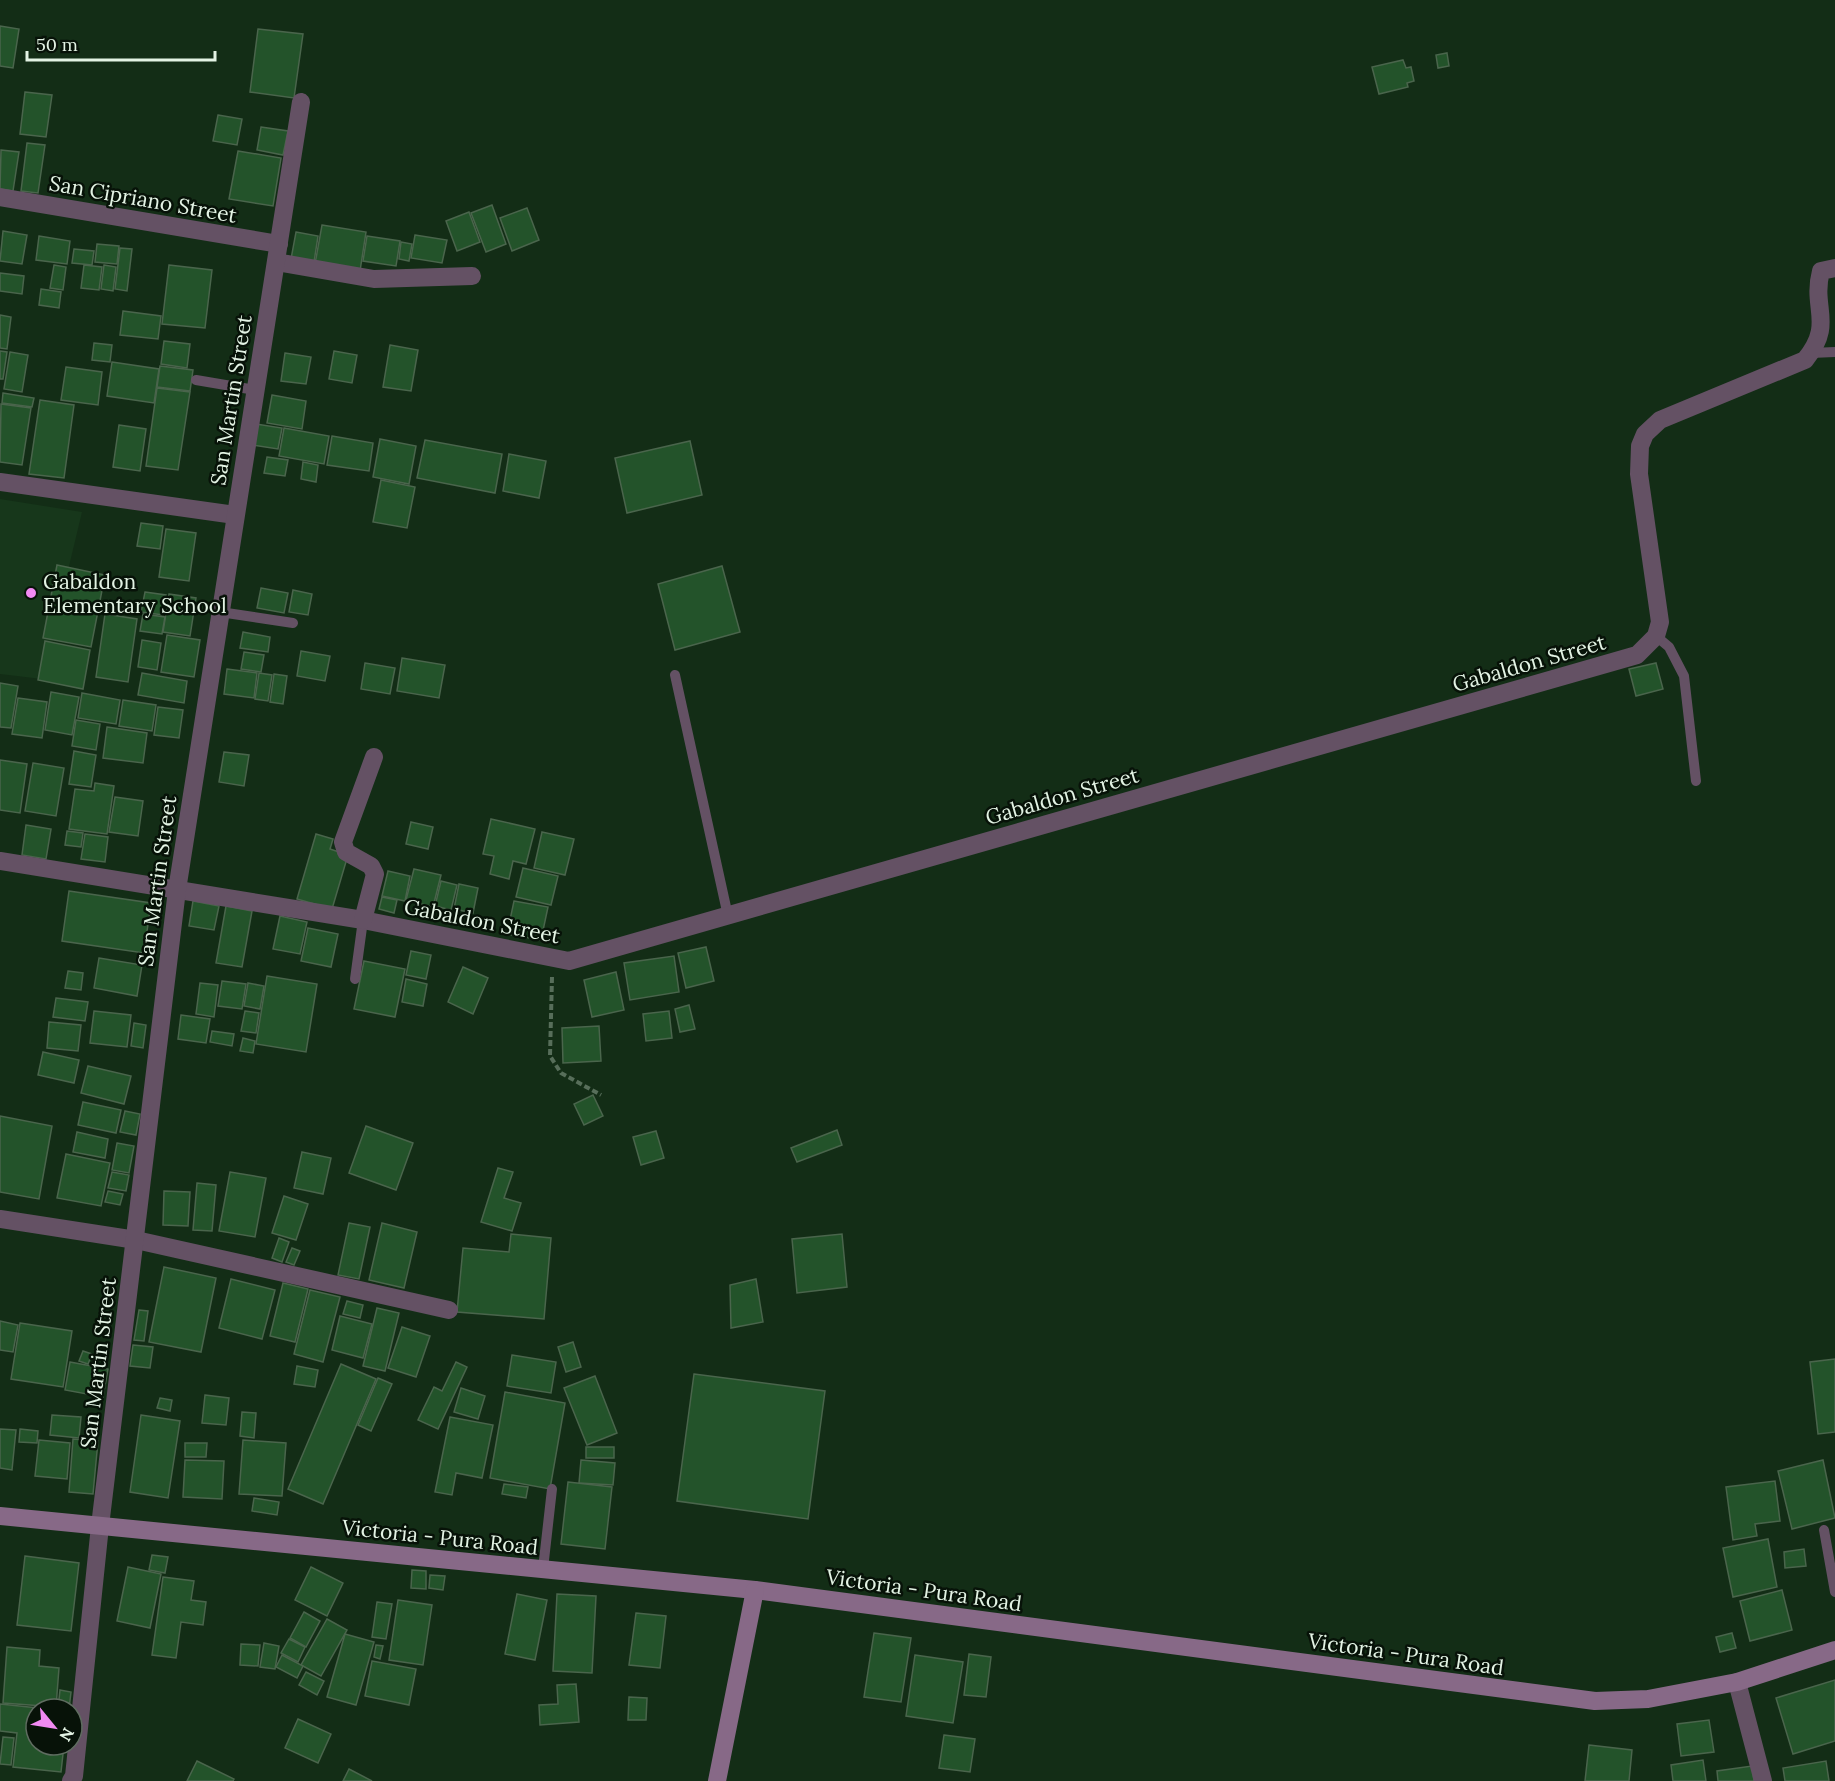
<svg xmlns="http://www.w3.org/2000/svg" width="1835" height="1781" font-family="Lora,serif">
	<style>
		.built { fill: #17371b }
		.building { fill: #23532a; stroke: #4a654c; stroke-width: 1.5 }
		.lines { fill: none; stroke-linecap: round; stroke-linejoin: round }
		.path { stroke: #576e5a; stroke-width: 4; stroke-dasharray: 6 3; stroke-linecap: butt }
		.lane { stroke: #645164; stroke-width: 10 }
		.street { stroke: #645164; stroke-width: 18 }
		.secondary { stroke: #876987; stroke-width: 18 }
		.poi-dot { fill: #f28af3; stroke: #071208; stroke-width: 2 }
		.labels { text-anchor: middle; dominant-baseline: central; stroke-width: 5; stroke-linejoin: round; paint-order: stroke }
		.street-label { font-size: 21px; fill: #e3f3e4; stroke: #071208 }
		.poi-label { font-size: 21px; fill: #e3f3e4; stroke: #071208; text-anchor: start }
	</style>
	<rect width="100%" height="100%" fill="#132d16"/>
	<polygon class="built" points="0,499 82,512 42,679 0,674"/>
	<g class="building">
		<polygon points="0,26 19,29 13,68 0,66"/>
		<polygon points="258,29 303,34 294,98 250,92"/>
		<polygon points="1447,53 1449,66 1438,68 1436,55"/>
		<polygon points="1403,60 1406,68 1411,67 1414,81 1407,83 1408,87 1379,94 1372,67"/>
		<polygon points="25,92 52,95 46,137 20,134"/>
		<polygon points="218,115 242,119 237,145 213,141"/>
		<polygon points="261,127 288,131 283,155 257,150"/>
		<polygon points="27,143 45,145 38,193 21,191"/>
		<polygon points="1,150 19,152 13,191 0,189"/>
		<polygon points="238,151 281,158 273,206 229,199"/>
		<polygon points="492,205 506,244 486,252 471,213"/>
		<polygon points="527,208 539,240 512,251 500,218"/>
		<polygon points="469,212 480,242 457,251 446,221"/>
		<polygon points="322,225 366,232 360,271 315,264"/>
		<polygon points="3,231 27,235 22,264 0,261"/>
		<polygon points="296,232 318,236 314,262 291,259"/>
		<polygon points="415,235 447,240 442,263 411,258"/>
		<polygon points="39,236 70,241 67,264 36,260"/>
		<polygon points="367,236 400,241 396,266 363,261"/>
		<polygon points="401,242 412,244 409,261 399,259"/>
		<polygon points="97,244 119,246 117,264 95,262"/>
		<polygon points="120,248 132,249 127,291 115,289"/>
		<polygon points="74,249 94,251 92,265 72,263"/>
		<polygon points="54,265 66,267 63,290 50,288"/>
		<polygon points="84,265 102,267 99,290 81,288"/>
		<polygon points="104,265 116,267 113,291 101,289"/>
		<polygon points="169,265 212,270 205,328 162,324"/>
		<polygon points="0,273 24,276 22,294 0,291"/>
		<polygon points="41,289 61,292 59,308 39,305"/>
		<polygon points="123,311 161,316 158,339 120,335"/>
		<polygon points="0,315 11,317 7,349 0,348"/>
		<polygon points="164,341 190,344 187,368 161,364"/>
		<polygon points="94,343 112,345 110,362 92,360"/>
		<polygon points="390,345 418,350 411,391 383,387"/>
		<polygon points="0,351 7,352 3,379 0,379"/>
		<polygon points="334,351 357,355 352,383 329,379"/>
		<polygon points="10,352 28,355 22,392 4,389"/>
		<polygon points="285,353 311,357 306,384 281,381"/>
		<polygon points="112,362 159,369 154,403 107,396"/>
		<polygon points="160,366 193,370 190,391 157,387"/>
		<polygon points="66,367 102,372 98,405 61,400"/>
		<polygon points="157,388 190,392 178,470 146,466"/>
		<polygon points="3,393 34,398 32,407 2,403"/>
		<polygon points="272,395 306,401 302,429 267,423"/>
		<polygon points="40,400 74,405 64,478 29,474"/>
		<polygon points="1,404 31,408 22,465 0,462"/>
		<polygon points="256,424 282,428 278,449 252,445"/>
		<polygon points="119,425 146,429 140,471 113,467"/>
		<polygon points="284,428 329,436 324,464 279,456"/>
		<polygon points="332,436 373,443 369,471 327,465"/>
		<polygon points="380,439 416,446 409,484 373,477"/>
		<polygon points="425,440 502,454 495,493 417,478"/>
		<polygon points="690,441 702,495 627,513 615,458"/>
		<polygon points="509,454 546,461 539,498 503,491"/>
		<polygon points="267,457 288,460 285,476 264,473"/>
		<polygon points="303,462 318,465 316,482 301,479"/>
		<polygon points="381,480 415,487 407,528 373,522"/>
		<polygon points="141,523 163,526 160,549 137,546"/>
		<polygon points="166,529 196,533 189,581 159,577"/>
		<polygon points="57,565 105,575 91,647 43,638"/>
		<polygon points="722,566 740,632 675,650 658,584"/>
		<polygon points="261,588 288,593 284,613 257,608"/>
		<polygon points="293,590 312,594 308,615 289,612"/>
		<polygon points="145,592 166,595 163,615 141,612"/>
		<polygon points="169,594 196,598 190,636 163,632"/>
		<polygon points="105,614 137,619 128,682 96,677"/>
		<polygon points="143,614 165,617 162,634 140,631"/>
		<polygon points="243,632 270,637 268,652 240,648"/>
		<polygon points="167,635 200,640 194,677 161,672"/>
		<polygon points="142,640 161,643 157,670 138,667"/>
		<polygon points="45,641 90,650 83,689 38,680"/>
		<polygon points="301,651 330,656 325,681 297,676"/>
		<polygon points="244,652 264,655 261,672 241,669"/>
		<polygon points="402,658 445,665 439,698 397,691"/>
		<polygon points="365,663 395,668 390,694 361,689"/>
		<polygon points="1656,663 1663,689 1636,696 1629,669"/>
		<polygon points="227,669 257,673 254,698 224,694"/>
		<polygon points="142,673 187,681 184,703 138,695"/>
		<polygon points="259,673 272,675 268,701 255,699"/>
		<polygon points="274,674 287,676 283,704 270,702"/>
		<polygon points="0,683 18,686 11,728 0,727"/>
		<polygon points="51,692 79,697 72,735 45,730"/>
		<polygon points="82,693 120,700 116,724 78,718"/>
		<polygon points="18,698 47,702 42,738 12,734"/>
		<polygon points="123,700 156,705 152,731 119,726"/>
		<polygon points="158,707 183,710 179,738 154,735"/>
		<polygon points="76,720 100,724 96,750 72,746"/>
		<polygon points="107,727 147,733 143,763 103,758"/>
		<polygon points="74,751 96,755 91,787 69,784"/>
		<polygon points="224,752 249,755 244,786 219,782"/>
		<polygon points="0,760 27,764 20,813 0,810"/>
		<polygon points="33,763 64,768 56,816 25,811"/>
		<polygon points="95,783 114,786 107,834 69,829 75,789 94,791"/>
		<polygon points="115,797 143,801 138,836 109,832"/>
		<polygon points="491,819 535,829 526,864 513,861 509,879 490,874 494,856 483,854"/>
		<polygon points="411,822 433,827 428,849 406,844"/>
		<polygon points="26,825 51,829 46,859 22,855"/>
		<polygon points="67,831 83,833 81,847 65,845"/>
		<polygon points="542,832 574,839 565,875 534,868"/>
		<polygon points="85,834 108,837 105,862 81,859"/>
		<polygon points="316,834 333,839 330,849 348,855 332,909 297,899"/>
		<polygon points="523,868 558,876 551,905 516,897"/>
		<polygon points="414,869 441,875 433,907 406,900"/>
		<polygon points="388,871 410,876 405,901 382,896"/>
		<polygon points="441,881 457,885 451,910 435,906"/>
		<polygon points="459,884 478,888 473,913 454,909"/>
		<polygon points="69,891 151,903 144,953 62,941"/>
		<polygon points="382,897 397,900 394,913 379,909"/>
		<polygon points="193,901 219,906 214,930 189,926"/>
		<polygon points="514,901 548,907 541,940 507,934"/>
		<polygon points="226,906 252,911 242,967 216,963"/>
		<polygon points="280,916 307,922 300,954 273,949"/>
		<polygon points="308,928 338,934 331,967 301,961"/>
		<polygon points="706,947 714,981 686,988 678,953"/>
		<polygon points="411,951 431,955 426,979 406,975"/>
		<polygon points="674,956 679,992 630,1000 624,963"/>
		<polygon points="99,958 142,965 137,996 94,988"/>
		<polygon points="364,961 405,969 395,1017 354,1009"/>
		<polygon points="463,967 488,978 473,1014 448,1002"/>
		<polygon points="68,971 83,973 81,990 65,988"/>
		<polygon points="616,972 624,1010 592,1017 584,980"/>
		<polygon points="267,976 317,984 306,1052 256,1044"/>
		<polygon points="406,979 427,984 423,1006 402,1002"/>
		<polygon points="222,981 246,984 242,1009 218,1006"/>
		<polygon points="200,983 218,985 214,1017 196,1014"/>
		<polygon points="248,983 264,986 260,1009 244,1006"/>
		<polygon points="56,998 88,1002 85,1021 53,1017"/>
		<polygon points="689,1005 695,1029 680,1032 675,1009"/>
		<polygon points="94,1011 131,1015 127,1047 90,1043"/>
		<polygon points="245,1011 259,1013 256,1033 241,1031"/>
		<polygon points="669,1011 672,1038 646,1041 643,1014"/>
		<polygon points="181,1015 210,1019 206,1043 178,1039"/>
		<polygon points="49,1022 81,1025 78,1051 47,1048"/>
		<polygon points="134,1023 146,1025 143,1048 131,1046"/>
		<polygon points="599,1026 601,1061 563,1063 562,1028"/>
		<polygon points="212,1031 234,1034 232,1046 210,1042"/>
		<polygon points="243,1038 255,1041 253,1053 240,1051"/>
		<polygon points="43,1052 79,1060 74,1083 38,1075"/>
		<polygon points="88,1066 131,1076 124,1104 81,1093"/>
		<polygon points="593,1095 603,1116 584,1125 574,1104"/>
		<polygon points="83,1102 121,1110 116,1133 78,1125"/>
		<polygon points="125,1111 140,1114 136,1135 120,1132"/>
		<polygon points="0,1116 52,1126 39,1199 0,1192"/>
		<polygon points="366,1126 413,1143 396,1190 349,1173"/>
		<polygon points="837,1130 842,1145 797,1162 791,1148"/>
		<polygon points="656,1131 664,1158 641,1165 633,1137"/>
		<polygon points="77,1132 108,1139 105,1158 73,1152"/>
		<polygon points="117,1143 134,1146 129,1173 112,1170"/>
		<polygon points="302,1152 331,1158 323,1194 294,1188"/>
		<polygon points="66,1154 110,1163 101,1206 57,1198"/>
		<polygon points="498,1168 513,1172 504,1198 521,1203 512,1231 481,1222"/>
		<polygon points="112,1172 129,1175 126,1191 108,1188"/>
		<polygon points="230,1172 266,1178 255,1237 219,1231"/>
		<polygon points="197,1183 216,1185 212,1231 193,1230"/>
		<polygon points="108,1191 123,1194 120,1205 105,1202"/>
		<polygon points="164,1191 190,1192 188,1226 163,1225"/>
		<polygon points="284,1196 308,1204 296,1240 272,1233"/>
		<polygon points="349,1223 370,1227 359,1279 338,1275"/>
		<polygon points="382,1223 417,1232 404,1288 369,1280"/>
		<polygon points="511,1234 551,1238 544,1319 457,1312 463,1248 509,1252"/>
		<polygon points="842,1234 847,1287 797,1293 792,1239"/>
		<polygon points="279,1238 289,1242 282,1262 272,1258"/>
		<polygon points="292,1248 300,1251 294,1265 286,1262"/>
		<polygon points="164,1267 216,1278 201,1352 149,1342"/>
		<polygon points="231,1279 275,1290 262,1339 219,1328"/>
		<polygon points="756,1279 763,1322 731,1328 730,1285"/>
		<polygon points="283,1283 308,1289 295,1342 270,1336"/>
		<polygon points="310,1290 340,1297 323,1362 294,1354"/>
		<polygon points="347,1301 363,1305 360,1318 343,1314"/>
		<polygon points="377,1308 399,1313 385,1371 363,1366"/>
		<polygon points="139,1310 148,1311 144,1341 134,1340"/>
		<polygon points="340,1316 372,1324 363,1358 332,1350"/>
		<polygon points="0,1321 18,1325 13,1352 0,1350"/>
		<polygon points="20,1323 72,1331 63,1387 11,1379"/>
		<polygon points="402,1327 430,1336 416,1377 388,1368"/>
		<polygon points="573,1342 581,1367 566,1372 558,1347"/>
		<polygon points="133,1345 153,1347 150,1368 130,1366"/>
		<polygon points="83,1351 92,1354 88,1364 79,1361"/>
		<polygon points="512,1355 556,1362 551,1393 507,1386"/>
		<polygon points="1835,1359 1835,1432 1818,1434 1810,1362"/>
		<polygon points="70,1362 108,1369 103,1397 65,1390"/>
		<polygon points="456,1362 467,1367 438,1429 418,1420 434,1387 442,1391"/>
		<polygon points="341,1364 376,1379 323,1504 288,1489"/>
		<polygon points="297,1366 318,1370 315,1387 294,1384"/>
		<polygon points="694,1374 825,1391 808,1519 677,1501"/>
		<polygon points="595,1376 617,1433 587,1445 564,1388"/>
		<polygon points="378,1378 392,1384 371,1431 358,1425"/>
		<polygon points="461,1388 485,1396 478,1419 454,1412"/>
		<polygon points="505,1392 565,1403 550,1489 490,1478"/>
		<polygon points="205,1395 229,1398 226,1425 202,1423"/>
		<polygon points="160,1398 172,1400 170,1411 157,1408"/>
		<polygon points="242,1412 256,1413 254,1438 240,1436"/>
		<polygon points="52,1415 81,1417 79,1438 50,1435"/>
		<polygon points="141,1415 180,1421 168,1498 130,1492"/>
		<polygon points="450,1417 493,1425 482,1478 456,1473 452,1495 435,1492"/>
		<polygon points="0,1429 16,1430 12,1470 0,1468"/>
		<polygon points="20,1429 38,1431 37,1443 19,1442"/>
		<polygon points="73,1439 98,1441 93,1494 69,1492"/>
		<polygon points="39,1440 70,1443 67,1479 35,1476"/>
		<polygon points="243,1440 286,1443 282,1496 239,1494"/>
		<polygon points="185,1443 207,1443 206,1457 185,1457"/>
		<rect x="586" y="1447" width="28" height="11"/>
		<polygon points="185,1460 224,1461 222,1499 183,1497"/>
		<polygon points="581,1460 615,1463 613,1485 579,1483"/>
		<polygon points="1823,1460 1835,1518 1792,1529 1778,1471"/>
		<polygon points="1775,1481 1780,1521 1755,1524 1757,1536 1733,1540 1726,1487"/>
		<polygon points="568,1482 612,1487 605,1549 561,1544"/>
		<polygon points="504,1484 528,1487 526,1498 502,1494"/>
		<polygon points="254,1498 279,1502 277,1515 252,1511"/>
		<polygon points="1768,1539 1777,1587 1733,1597 1723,1548"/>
		<polygon points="1804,1549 1806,1566 1785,1568 1784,1552"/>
		<polygon points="152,1555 168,1557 165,1573 149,1570"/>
		<polygon points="25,1556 79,1563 71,1631 17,1625"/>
		<polygon points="128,1567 161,1574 150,1628 117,1621"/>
		<polygon points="311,1567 343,1583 327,1616 295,1600"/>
		<polygon points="412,1570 426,1571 426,1589 411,1588"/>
		<polygon points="430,1575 445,1576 443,1590 429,1588"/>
		<polygon points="163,1577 194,1581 191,1600 206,1602 203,1625 181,1622 176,1658 152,1655"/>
		<polygon points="1782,1590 1792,1630 1750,1641 1740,1601"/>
		<polygon points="517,1594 547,1600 535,1660 505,1654"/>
		<polygon points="557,1594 596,1596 592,1673 553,1671"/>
		<polygon points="398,1600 432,1605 423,1665 389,1660"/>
		<polygon points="377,1602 392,1604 386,1639 372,1637"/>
		<polygon points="304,1612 320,1621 306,1647 290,1638"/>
		<polygon points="636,1613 666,1616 660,1668 629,1665"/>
		<polygon points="327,1619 347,1630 321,1676 301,1665"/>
		<polygon points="874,1633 911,1638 901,1702 864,1697"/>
		<polygon points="1732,1633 1736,1648 1720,1652 1716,1637"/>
		<polygon points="345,1634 374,1642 356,1705 327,1697"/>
		<polygon points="289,1639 305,1647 298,1662 281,1653"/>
		<polygon points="264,1643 279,1646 275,1669 260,1667"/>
		<polygon points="241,1644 260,1645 258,1666 240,1665"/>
		<polygon points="376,1645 383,1646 380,1659 374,1657"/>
		<polygon points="7,1647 40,1650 39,1666 59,1668 56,1707 3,1703"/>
		<polygon points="969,1654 991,1657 986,1697 964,1695"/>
		<polygon points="282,1655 303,1666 297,1678 276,1667"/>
		<polygon points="915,1655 963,1662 953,1723 906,1716"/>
		<polygon points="372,1661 416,1669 409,1705 365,1696"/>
		<polygon points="306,1672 324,1681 317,1695 299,1685"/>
		<polygon points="1835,1680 1835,1741 1793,1754 1776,1698"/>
		<polygon points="576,1684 579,1722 540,1725 539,1705 558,1704 557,1685"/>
		<polygon points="60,1690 71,1692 69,1709 58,1709"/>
		<polygon points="629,1697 647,1698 646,1720 628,1720"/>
		<polygon points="0,1704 48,1709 36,1709 36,1745 64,1745 61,1772 13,1767 17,1733 0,1731"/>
		<polygon points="298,1719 331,1734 318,1763 285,1748"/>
		<polygon points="1709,1720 1714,1752 1681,1756 1677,1724"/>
		<polygon points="944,1735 975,1739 970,1772 939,1768"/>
		<polygon points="3,1737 14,1738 11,1765 0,1764"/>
		<polygon points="1589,1745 1632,1750 1629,1781 1585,1781"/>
		<polygon points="1703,1760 1706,1781 1673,1781 1671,1765"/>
		<polygon points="197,1761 234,1779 233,1781 187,1781"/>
		<polygon points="1826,1761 1829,1781 1785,1781 1783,1768"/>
		<polygon points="1752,1766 1754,1781 1718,1781 1717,1771"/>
		<polygon points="349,1769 372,1781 343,1781"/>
	</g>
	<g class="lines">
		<polyline class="path" points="552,977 550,1056 561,1073 601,1095"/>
		<g class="lane">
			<polyline points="1811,353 1835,352"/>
			<polyline points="196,380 255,390"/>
			<polyline points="220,612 293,623"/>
			<polyline points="1656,636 1669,647 1684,676 1696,781"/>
			<polyline points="675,675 728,916"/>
			<polyline points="355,979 363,920"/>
			<polyline points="1824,1530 1835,1592"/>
			<polyline points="543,1569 552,1489"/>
		</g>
		<g class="street">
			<polyline points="0,197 279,244"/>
			<polyline points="276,262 374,279 472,276"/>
			<polyline points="0,482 235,515"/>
			<path d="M0,861L363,920L569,961L1637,655L1656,636L1660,622L1639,474L1640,446L1645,434L1660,420L1805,360C1835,323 1811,309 1821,271L1835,268"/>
			<polyline points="363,920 375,874 371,866 346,852 343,842 374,757"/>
			<polyline points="0,1219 136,1240 449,1310"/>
			<polyline points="1737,1682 1763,1781"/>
			<polyline points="71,1781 74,1776 100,1526 177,890 301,102"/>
		</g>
		<g class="secondary">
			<polyline points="0,1516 755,1590 1595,1701 1648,1699 1737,1682 1835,1650"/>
			<polyline points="717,1781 755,1590"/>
		</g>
	</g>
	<circle class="poi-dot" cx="31" cy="593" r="6"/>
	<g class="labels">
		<g class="street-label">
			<text transform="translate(143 199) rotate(10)">San Cipriano Street</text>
			<text transform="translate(231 400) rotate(-81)">San Martin Street</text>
			<text transform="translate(1529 663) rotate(-16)">Gabaldon Street</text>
			<text transform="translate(1062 796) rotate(-16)">Gabaldon Street</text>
			<text transform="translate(157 881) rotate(-82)">San Martin Street</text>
			<text transform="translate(482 921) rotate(11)">Gabaldon Street</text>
			<text transform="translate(98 1363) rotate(-83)">San Martin Street</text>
			<text transform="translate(440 1537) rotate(6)">Victoria - Pura Road</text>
			<text transform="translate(924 1590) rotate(8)">Victoria - Pura Road</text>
			<text transform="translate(1406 1654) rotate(8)">Victoria - Pura Road</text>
		</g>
		<g class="poi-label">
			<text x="43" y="581">Gabaldon<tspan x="43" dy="24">Elementary School</tspan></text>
		</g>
	</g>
	<g transform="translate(54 1727) rotate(120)"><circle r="28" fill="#071208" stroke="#5f6c60" stroke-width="1.5"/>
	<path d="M0-4.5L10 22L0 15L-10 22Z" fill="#f28af3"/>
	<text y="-9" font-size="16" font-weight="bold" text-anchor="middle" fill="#e3f3e4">N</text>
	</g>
	<path d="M27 51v9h188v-9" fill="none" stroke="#e3f3e4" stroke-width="3"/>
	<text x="36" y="51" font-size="18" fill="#e3f3e4" stroke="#071208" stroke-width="4.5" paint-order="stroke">50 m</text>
</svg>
